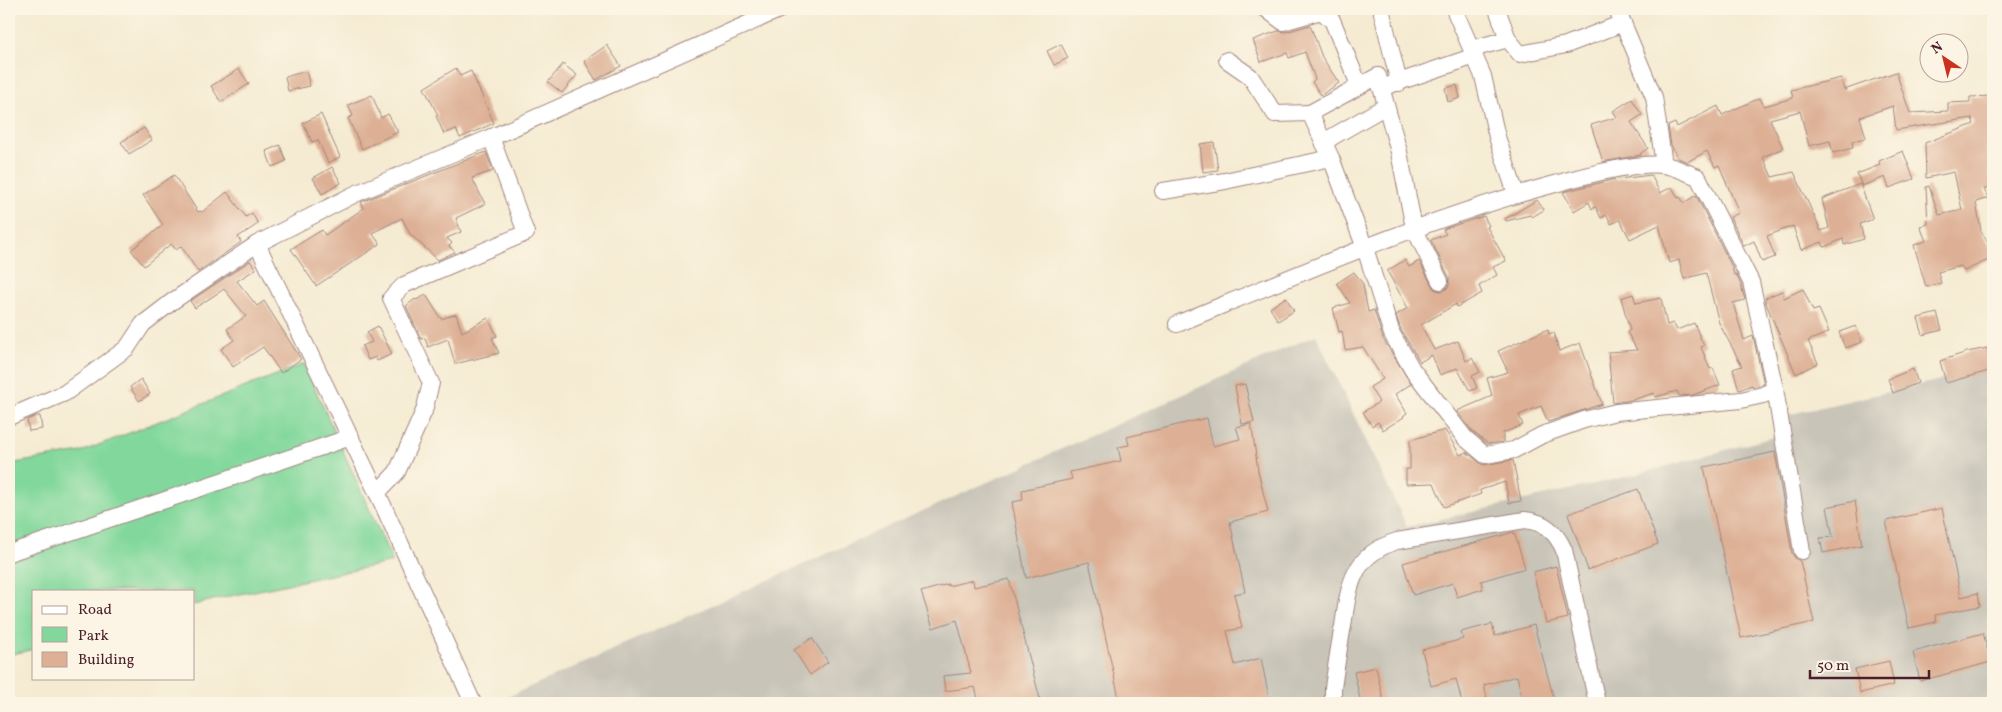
<svg xmlns="http://www.w3.org/2000/svg" width="2002" height="712" font-family="Vollkorn,serif">
	<style>
		.industrial { fill: #c8c4b8 }
		.green { fill: #82d89c; stroke: #667c64 }
		.building { fill: #ddb095 }
		.lines { fill: none; stroke-linecap: round; stroke-linejoin: round }
		.minor-casing { stroke: #a0857e; stroke-width: 18 }
		.minor { stroke: #fff; stroke-width: 16 }
	</style>
	<rect width="100%" height="100%" fill="#fcf5e5"/>
	<filter id="ink" filterUnits="userSpaceOnUse"><feTurbulence type="fractalNoise" baseFrequency=".02" numOctaves="2"/><feDisplacementMap in="SourceGraphic" scale="10" xChannelSelector="R" yChannelSelector="G"/><feConvolveMatrix kernelMatrix="1 2 1 2 8 2 1 2 1" color-interpolation-filters="sRGB"/></filter>
	<filter id="wash" filterUnits="userSpaceOnUse"><feTurbulence type="fractalNoise" baseFrequency=".0096" numOctaves="4" result="noise"/><feDisplacementMap in="SourceGraphic" scale="20" xChannelSelector="R" yChannelSelector="G"/><feGaussianBlur stdDeviation="1.12" result="paint"/><feColorMatrix in="noise" values="0 0 0 0 0 0 0 0 0 0 0 0 0 0 0 0 0 1.4 0 .05"/><feComposite in="paint" operator="in"/></filter>
	<g filter="url(#wash)">
		<rect width="100%" height="100%" fill="#f5ebd2"/>
		<polygon class="industrial" points="1316,335 1407,527 1634,475 1781,435 1778,417 1993,368 1993,697 1989,703 494,703"/>
		<polygon class="green" points="304,364 393,562 221,598 194,605 194,591 34,591 34,649 9,655 9,464 81,452"/>
		<g id="blocks">
			<g class="building">
				<polygon points="1310,25 1322,57 1339,83 1321,95 1312,82 1315,79 1305,52 1289,58 1287,53 1261,62 1253,40 1278,31 1286,32"/>
				<polygon points="1061,44 1068,58 1054,65 1047,51"/>
				<polygon points="607,45 621,66 596,80 584,61"/>
				<polygon points="563,64 577,75 562,93 548,82"/>
				<polygon points="456,68 460,76 471,71 494,123 460,138 456,129 444,134 436,116 438,115 424,88"/>
				<polygon points="239,69 249,84 221,102 211,86"/>
				<polygon points="306,71 310,86 288,91 285,77"/>
				<polygon points="1896,72 1910,113 1948,111 1948,103 1970,102 1970,97 1993,96 1993,188 1984,189 1988,198 1976,202 1981,231 1993,251 1993,258 1964,271 1961,266 1938,272 1941,283 1926,287 1914,245 1926,241 1920,226 1928,224 1926,187 1929,186 1939,215 1962,210 1954,172 1926,178 1925,143 1974,124 1972,118 1896,130 1893,106 1860,117 1866,138 1852,141 1853,148 1833,153 1830,141 1809,146 1800,111 1770,119 1783,148 1763,157 1772,177 1794,172 1821,231 1829,228 1822,199 1860,184 1873,219 1860,224 1864,239 1844,245 1843,239 1824,247 1822,242 1801,250 1793,226 1767,236 1775,257 1762,262 1754,241 1744,246 1730,217 1739,213 1719,165 1715,167 1707,151 1687,162 1678,158 1671,145 1668,126 1675,123 1677,127 1718,106 1722,115 1760,98 1764,106 1793,98 1791,90 1841,78 1844,90"/>
				<polygon points="1457,85 1460,98 1448,102 1445,88"/>
				<polygon points="372,95 381,118 388,114 398,132 362,149 348,118 353,116 348,105"/>
				<polygon points="1632,99 1642,115 1631,122 1648,148 1640,154 1641,155 1603,162 1591,125 1617,117 1613,111"/>
				<polygon points="321,114 340,157 328,163 318,140 312,142 303,123"/>
				<polygon points="144,128 152,140 129,154 121,142"/>
				<polygon points="1214,142 1218,170 1203,172 1200,144"/>
				<polygon points="280,145 286,161 272,167 266,151"/>
				<polygon points="1903,151 1914,179 1889,188 1885,177 1862,186 1857,174 1880,165 1879,161"/>
				<polygon points="486,152 493,171 472,178 485,204 456,218 461,232 447,238 452,243 449,246 455,252 438,260 410,234 402,218 372,233 380,244 316,286 291,249 322,230 325,235 364,208 361,202"/>
				<polygon points="332,167 341,183 322,194 313,178"/>
				<polygon points="174,175 198,212 200,211 202,212 227,192 246,217 252,213 258,224 238,237 241,242 198,272 181,246 176,250 171,244 144,266 131,250 163,225 143,195"/>
				<polygon points="1651,175 1660,193 1672,187 1678,198 1680,197 1684,203 1696,195 1732,267 1734,275 1736,274 1741,285 1745,300 1733,303 1744,340 1753,336 1764,384 1753,387 1752,385 1739,390 1733,369 1742,366 1719,323 1706,273 1684,279 1679,260 1669,263 1659,225 1630,239 1620,220 1611,224 1607,215 1601,218 1596,207 1592,209 1589,202 1574,211 1563,192 1611,180"/>
				<polygon points="1537,200 1544,210 1532,217 1530,215 1506,221 1505,219"/>
				<polygon points="1484,216 1489,226 1487,227 1506,261 1493,267 1497,275 1479,286 1482,293 1457,307 1456,304 1421,325 1434,350 1458,341 1466,361 1472,358 1480,372 1472,376 1477,388 1470,391 1457,368 1440,375 1432,355 1420,362 1401,330 1396,315 1408,308 1387,271 1405,260 1409,267 1419,261 1434,289 1440,291 1445,290 1449,286 1449,277 1431,240 1446,234 1443,230 1446,228"/>
				<polygon points="250,261 256,269 237,281 257,306 264,301 301,359 281,373 263,347 233,367 221,349 234,340 227,329 246,316 224,289 195,308 190,301"/>
				<polygon points="1354,272 1363,284 1368,312 1374,310 1383,339 1411,384 1395,394 1407,413 1403,416 1404,417 1383,430 1378,422 1372,426 1363,412 1379,402 1370,387 1383,379 1363,347 1345,350 1342,331 1339,332 1333,308 1350,303 1337,283"/>
				<polygon points="1803,289 1813,311 1819,309 1829,332 1808,341 1818,363 1796,374 1767,306 1765,298 1782,291 1784,298"/>
				<polygon points="1633,294 1636,303 1661,298 1667,325 1673,323 1677,330 1694,323 1704,346 1701,347 1710,369 1713,368 1720,385 1693,395 1679,396 1677,391 1655,397 1654,393 1632,400 1613,403 1608,352 1637,350 1627,332 1630,330 1621,298"/>
				<polygon points="426,295 441,319 456,314 462,332 488,318 497,336 492,338 499,353 455,364 448,339 428,347 425,338 421,339 406,306 415,299 416,300"/>
				<polygon points="1286,297 1294,311 1278,321 1270,308"/>
				<polygon points="1937,313 1942,330 1923,335 1918,318"/>
				<polygon points="378,326 392,354 377,361 376,357 368,360 362,346 372,342 367,332"/>
				<polygon points="1856,326 1862,342 1845,348 1839,332"/>
				<polygon points="1548,329 1549,334 1554,332 1559,351 1580,343 1602,404 1548,422 1541,406 1519,415 1523,425 1503,433 1503,442 1488,444 1472,431 1457,411 1492,396 1487,378 1508,372 1498,351"/>
				<polygon points="1987,348 1992,370 1946,383 1940,361 1967,352"/>
				<polygon points="1913,369 1918,383 1893,393 1888,379"/>
				<polygon points="141,379 150,394 139,401 130,387"/>
				<polygon points="1245,384 1254,422 1242,424 1235,386"/>
				<polygon points="36,416 40,416 42,429 29,431 27,420"/>
				<polygon points="1207,418 1213,446 1240,439 1236,427 1251,424 1253,435 1258,471 1268,512 1230,522 1245,592 1234,594 1242,628 1227,631 1235,665 1261,658 1270,703 1120,703 1089,562 1026,578 1012,502 1023,500 1022,490 1072,479 1070,472 1121,461 1118,447 1129,445 1127,437"/>
				<polygon points="1445,430 1460,455 1466,452 1483,465 1513,460 1521,501 1509,503 1505,482 1480,490 1481,494 1444,507 1434,483 1406,484 1406,469 1410,469 1410,440"/>
				<polygon points="1775,452 1792,553 1795,558 1800,561 1814,622 1741,638 1704,467"/>
				<polygon points="1638,489 1658,544 1588,570 1568,514"/>
				<polygon points="1855,501 1862,545 1823,553 1820,538 1833,537 1827,507"/>
				<polygon points="1942,508 1961,597 1978,593 1980,606 1935,615 1936,622 1909,628 1886,521"/>
				<polygon points="1514,532 1525,568 1481,581 1483,589 1457,597 1453,583 1413,595 1403,563"/>
				<polygon points="1556,566 1568,618 1546,623 1533,572"/>
				<polygon points="1009,579 1041,703 979,703 975,687 945,691 943,676 971,673 957,620 933,628 921,592 948,584 948,586 973,580 974,587"/>
				<polygon points="1492,624 1495,636 1534,625 1555,703 1523,703 1517,676 1484,685 1488,703 1462,703 1456,679 1431,686 1422,650 1463,639 1461,632"/>
				<polygon points="1983,633 1991,662 1920,681 1913,652"/>
				<polygon points="812,638 828,662 810,675 794,650"/>
				<polygon points="1889,661 1894,685 1860,693 1855,669"/>
				<polygon points="1376,667 1384,703 1361,703 1354,672"/>
			</g>
		</g>
	</g>
	<g filter="url(#ink)">
		<use href="#blocks" fill-opacity="0" stroke="#a0857e" stroke-width="1"/>
		<g class="lines">
			<defs>
				<g id="minor">
					<polyline points="1266,9 1283,22 1321,11 1332,20 1359,85"/>
					<polyline points="1454,9 1483,76 1497,137 1516,194"/>
					<polyline points="1497,9 1508,39 1520,54 1566,45 1623,23"/>
					<polyline points="1617,9 1654,97 1664,165"/>
					<polyline points="1382,13 1399,83"/>
					<polyline points="1472,49 1508,39"/>
					<polyline points="1227,60 1250,76 1275,114 1310,113"/>
					<polyline points="1381,88 1475,56"/>
					<polyline points="1324,144 1332,137 1386,106"/>
					<polyline points="1163,191 1225,181 1331,158"/>
					<polyline points="257,244 382,503 473,703"/>
					<path d="M1177,324C1301,273 1425,219 1555,184C1583,176 1635,162 1663,165C1674,166 1687,173 1698,177L1751,282L1775,389L1763,395L1741,400L1616,412L1584,420L1542,435L1514,450L1485,455L1465,438L1412,369L1392,334L1365,248L1331,158L1310,113L1378,76L1399,152L1414,228L1440,281"/>
					<polyline points="1775,389 1802,551"/>
					<polyline points="9,417 65,393 127,348 143,324 173,301 257,244 355,194 497,135 781,9"/>
					<polyline points="377,493 397,472 424,411 431,383 391,298 404,285 526,233 491,137"/>
					<polyline points="9,553 351,437"/>
					<path d="M1333,703V688C1336,667 1339,646 1343,626C1349,585 1352,555 1397,541L1525,520C1545,522 1556,532 1564,550L1597,703"/>
				</g>
			</defs>
			<use href="#minor" class="minor-casing"/>
			<use href="#minor" class="minor"/>
		</g>
	</g>
	<rect width="2002" height="712" fill="none" stroke="#fcf5e5" stroke-width="30"/>
	<rect x="32" y="590" width="162" height="90" fill="#fcf5e5" stroke="#b59f9b"/>
	<rect x="42" y="606" width="25" height="8" fill="#ffffff" stroke="#b59f9b"/>
	<text x="78" y="614" font-size="15" fill="#4a1f2b">Road</text>
	<rect x="42" y="627" width="25" height="15" fill="#82d89c" stroke="#b59f9b"/>
	<text x="78" y="640" font-size="15" fill="#4a1f2b">Park</text>
	<rect x="42" y="652" width="25" height="15" fill="#ddb095" stroke="#b59f9b"/>
	<text x="78" y="664" font-size="15" fill="#4a1f2b">Building</text>
	<g transform="translate(1944 58) rotate(325)"><circle r="24" fill="#fcf5e5" stroke="#b59f9b"/>
	<path d="M0-4L9 19L0 12L-9 19Z" fill="#c8321e"/>
	<text y="-8" font-size="14" font-weight="bold" text-anchor="middle" fill="#4a1f2b">N</text>
	</g>
	<path d="M1810 670v8h119v-8" fill="none" stroke="#4a1f2b" stroke-width="2.5"/>
	<text x="1817" y="670" font-size="15" fill="#4a1f2b" stroke="#fcf5e5" stroke-width="4" paint-order="stroke">50 m</text>
</svg>
